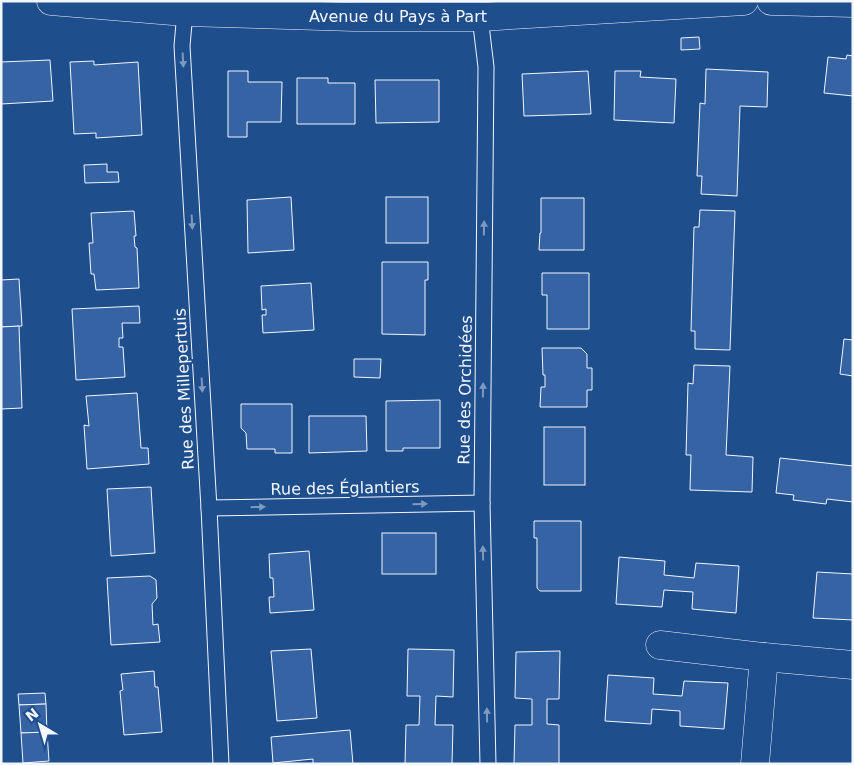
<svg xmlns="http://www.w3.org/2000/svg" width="854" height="765" font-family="'DejaVu Sans',sans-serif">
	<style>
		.building { fill: #3563a3; stroke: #f2f6ff }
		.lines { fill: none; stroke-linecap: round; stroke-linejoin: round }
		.service-casing { stroke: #f2f6ff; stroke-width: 17 }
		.minor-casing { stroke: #f2f6ff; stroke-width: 29 }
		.service { stroke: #1f4e8c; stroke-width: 15 }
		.minor { stroke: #1f4e8c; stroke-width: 28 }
		.oneway { fill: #7e9ac0 }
		.labels { text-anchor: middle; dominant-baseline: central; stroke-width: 4; stroke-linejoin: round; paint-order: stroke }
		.street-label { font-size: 16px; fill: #f2f6ff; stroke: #1f4e8c }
	</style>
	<rect width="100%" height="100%" fill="#1f4e8c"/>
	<g class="building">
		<polygon points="699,37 700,49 681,50 681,38"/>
		<polygon points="847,55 853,56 853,96 824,93 828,57 846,59"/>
		<polygon points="50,60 53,101 1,104 1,62"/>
		<polygon points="94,61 94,65 138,62 142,135 96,138 96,133 74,134 70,62"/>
		<polygon points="706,69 768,72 767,107 740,106 737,196 701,194 702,176 697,176 700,103 705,104"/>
		<polygon points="228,71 248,71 248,82 282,82 281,122 247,122 247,137 228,137"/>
		<polygon points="588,71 591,114 524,116 522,74"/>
		<polygon points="615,71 641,71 640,77 676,79 674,123 614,120"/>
		<polygon points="297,78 328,78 328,83 355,83 355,124 297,124"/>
		<polygon points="375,80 439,80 439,122 376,123"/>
		<polygon points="107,164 107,172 118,172 119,182 85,183 84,165"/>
		<polygon points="291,197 294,250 248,253 247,200"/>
		<rect x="386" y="197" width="42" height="46"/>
		<polygon points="541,198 584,198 584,250 539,250 540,233 541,233"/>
		<polygon points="700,210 735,211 730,350 695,349 695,331 691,331 694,227 699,227"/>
		<polygon points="134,211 136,236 134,236 135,247 137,248 139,288 96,290 94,274 91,274 89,243 93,243 91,213"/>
		<polygon points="382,262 428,262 428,280 425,280 425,335 382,334"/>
		<polygon points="542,273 589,273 589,329 547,329 547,295 542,295"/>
		<polygon points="19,279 22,326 1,327 1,280"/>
		<polygon points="311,283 314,330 263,333 262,315 266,315 266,309 262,310 261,286"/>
		<polygon points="139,306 140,323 122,323 123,338 119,338 119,347 123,347 125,377 76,380 72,309"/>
		<polygon points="19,326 22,408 1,409 1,327"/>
		<polygon points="844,339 853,340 853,376 840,374"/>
		<polygon points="542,348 581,348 587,354 587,368 592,368 592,390 587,390 587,407 540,407 541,387 545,387 545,375 543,375"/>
		<polygon points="354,359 381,359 380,378 354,377"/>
		<polygon points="694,365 730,366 726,455 753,457 752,492 690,490 691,455 686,455 688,383 693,384"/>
		<polygon points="137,393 141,448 148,448 149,464 87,469 84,425 89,426 86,396"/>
		<polygon points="440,400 440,448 403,448 403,451 386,451 386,401"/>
		<polygon points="241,404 292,404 292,453 275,453 275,449 247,449 246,433 241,428"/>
		<polygon points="309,416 366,416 367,451 309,453"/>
		<rect x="544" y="427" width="41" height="58"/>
		<polygon points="780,458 853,466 853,502 827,499 826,504 793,500 794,495 776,493"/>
		<polygon points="151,487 155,553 111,556 107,489"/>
		<polygon points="534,521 581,521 581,591 540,591 537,588 537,538 534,538"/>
		<rect x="382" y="533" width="54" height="41"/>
		<polygon points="309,551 314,610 270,613 269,597 274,597 273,578 270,578 269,554"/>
		<polygon points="619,557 665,561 664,575 694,578 696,563 739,566 736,613 692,609 693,592 664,590 662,607 616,604"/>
		<polygon points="817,572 853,574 853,620 813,618"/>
		<polygon points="150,576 156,580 157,598 152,604 153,625 158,624 160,642 111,645 107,578"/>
		<polygon points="311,649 317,718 277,721 271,651"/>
		<polygon points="408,649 454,650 453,697 436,696 435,725 453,725 452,764 405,764 406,725 419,725 420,696 407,696"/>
		<polygon points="560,651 559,699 547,699 547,724 559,725 559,764 514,764 515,725 532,725 532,699 515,698 516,652"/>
		<polygon points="154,671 155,687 158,687 162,732 124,735 120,691 123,690 121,674"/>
		<polygon points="608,675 654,678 653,694 682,696 684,681 728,683 724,729 680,726 680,711 652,709 651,724 605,721"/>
		<polygon points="45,693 46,704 19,705 18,694"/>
		<polygon points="46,704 47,732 21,733 19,705"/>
		<polygon points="350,730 353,764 313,764 313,759 273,763 271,737"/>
		<polygon points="47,732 49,761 23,763 21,733"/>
	</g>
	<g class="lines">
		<defs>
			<g id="service">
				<polyline points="185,12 182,46 209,508 221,764"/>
				<polyline points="480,17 486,67 482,503 488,764"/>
				<polyline points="209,508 482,503"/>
			</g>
			<g id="minor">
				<polyline points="51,1 185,12 354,17 480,17 744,1"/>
				<polyline points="771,1 853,3"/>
				<polyline points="660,645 764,657 853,665"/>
				<polyline points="755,764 764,657"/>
			</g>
		</defs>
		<use href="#service" class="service-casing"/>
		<use href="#minor" class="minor-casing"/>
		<use href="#service" class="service"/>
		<use href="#minor" class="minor"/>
	</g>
	<defs><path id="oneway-solid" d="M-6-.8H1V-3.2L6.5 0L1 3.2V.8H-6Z" transform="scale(1.25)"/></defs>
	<g class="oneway">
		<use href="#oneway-solid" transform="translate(183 60) rotate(87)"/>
		<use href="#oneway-solid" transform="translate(192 222) rotate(87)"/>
		<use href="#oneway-solid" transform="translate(484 228) rotate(-89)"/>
		<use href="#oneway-solid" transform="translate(202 385) rotate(87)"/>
		<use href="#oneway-solid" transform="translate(483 390) rotate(-89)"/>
		<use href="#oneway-solid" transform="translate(420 504) rotate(-1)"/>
		<use href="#oneway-solid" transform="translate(258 507) rotate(-1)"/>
		<use href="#oneway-solid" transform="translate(483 553) rotate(-91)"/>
		<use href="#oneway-solid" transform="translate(487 715) rotate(-91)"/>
	</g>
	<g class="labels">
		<g class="street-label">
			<text x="398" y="16">Avenue du Pays à Part</text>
			<text transform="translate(184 389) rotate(-93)">Rue des Millepertuis</text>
			<text transform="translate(465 390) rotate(-89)">Rue des Orchidées</text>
			<text transform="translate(345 488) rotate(-1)">Rue des Églantiers</text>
		</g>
	</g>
	<rect width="854" height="765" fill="none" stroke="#f2f6ff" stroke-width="5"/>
	<g transform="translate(40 725) rotate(322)" stroke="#1f4e8c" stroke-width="4" paint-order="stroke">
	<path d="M0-4L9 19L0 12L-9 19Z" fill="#f2f6ff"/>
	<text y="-8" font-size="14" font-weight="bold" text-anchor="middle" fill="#f2f6ff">N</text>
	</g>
</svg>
